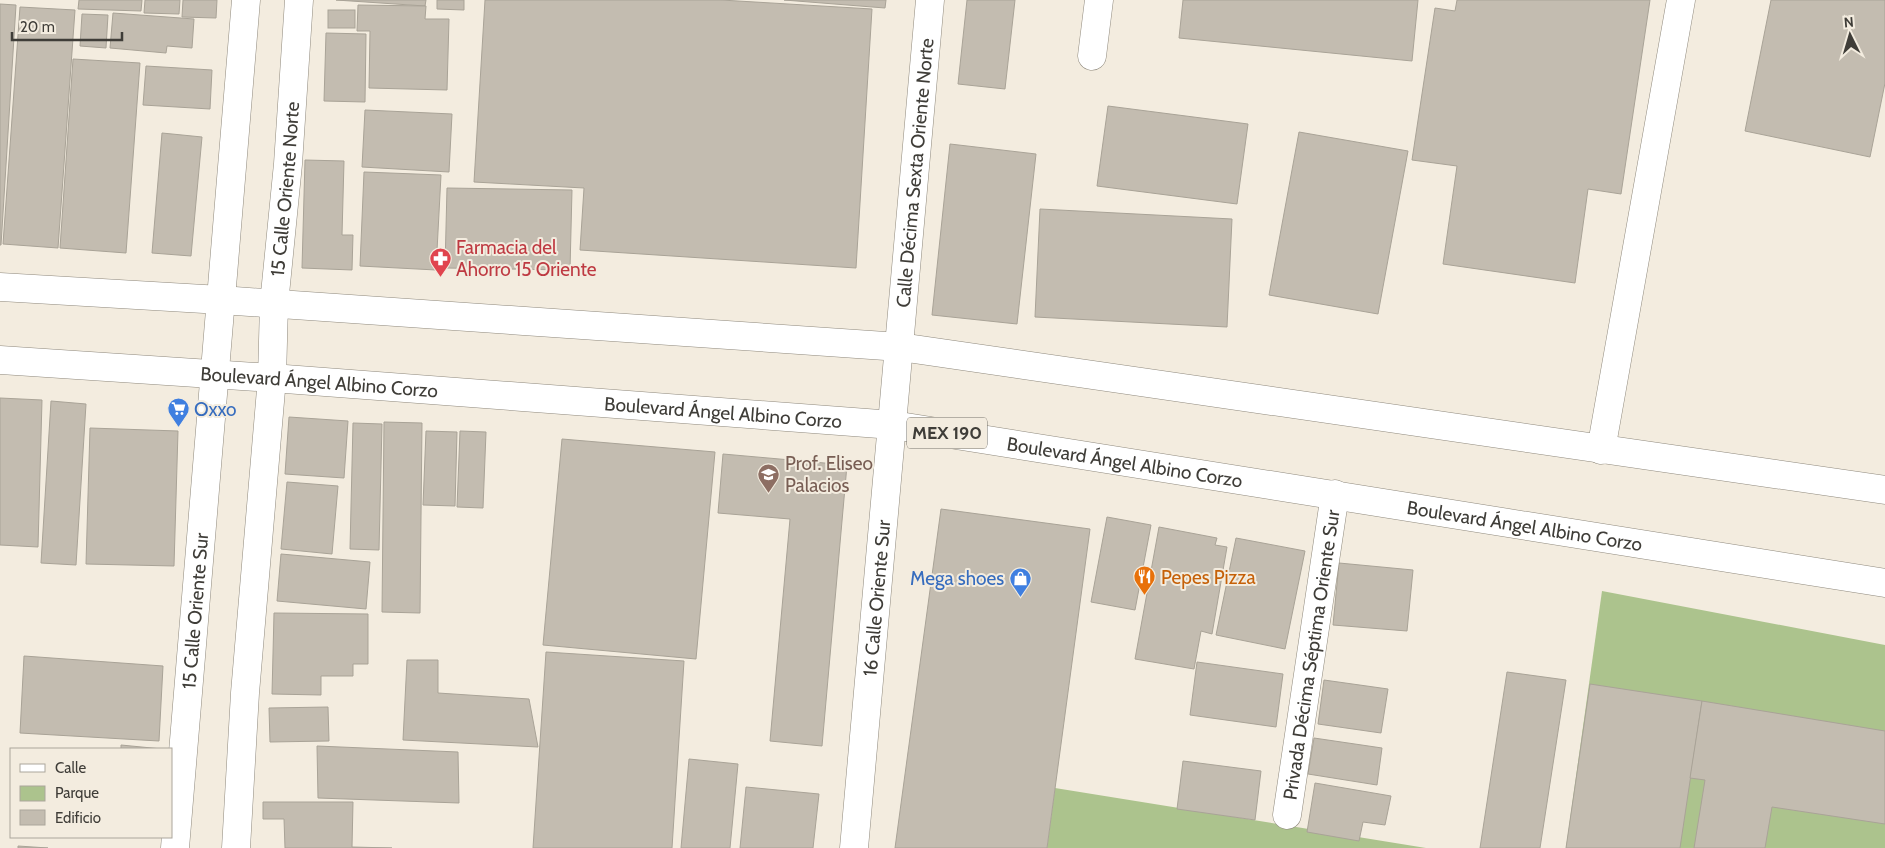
<svg xmlns="http://www.w3.org/2000/svg" width="1885" height="848" font-family="Cabin,sans-serif">
	<style>
		.green { fill: #acc38d }
		.building { fill: #c3bcb0; stroke: #a9a397 }
		.lines { fill: none; stroke-linecap: round; stroke-linejoin: round }
		.minor-casing { stroke: #8f897d; stroke-width: 29 }
		.major-casing { stroke: #8f897d; stroke-width: 29 }
		.minor { stroke: #fff; stroke-width: 28 }
		.major { stroke: #fff; stroke-width: 28 }
		.labels { text-anchor: middle; dominant-baseline: central; stroke-width: 4; stroke-linejoin: round; paint-order: stroke }
		.shield { fill: #f3ecdf; stroke: #75726a; stroke-width: 1 }
		.shield-label { font-size: 18px; font-weight: bold; fill: #3f3d38 }
		.street-label { font-size: 19px; fill: #3f3d38; stroke: #f3ecdf }
		.health-label { font-size: 19px; fill: #be3a42; stroke: #f3ecdf; text-anchor: start }
		.shop-label { font-size: 19px; fill: #366cbe; stroke: #f3ecdf; text-anchor: start }
		.education-label { font-size: 19px; fill: #785e54; stroke: #f3ecdf; text-anchor: start }
		.food-label { font-size: 19px; fill: #c56008; stroke: #f3ecdf; text-anchor: start }
	</style>
	<rect width="100%" height="100%" fill="#f3ecdf"/>
	<g class="green">
		<polygon points="1602,591 1885,645 1885,848 1566,848"/>
		<polygon points="1055,788 1426,848 1047,848"/>
	</g>
	<g class="building">
		<polygon points="79,0 142,0 141,11 78,9"/>
		<polygon points="145,0 180,0 179,14 144,13"/>
		<polygon points="183,0 217,0 216,18 182,17"/>
		<polygon points="336,0 426,0 425,6"/>
		<polygon points="437,0 464,0 464,10 437,9"/>
		<polygon points="485,0 721,0 872,9 856,268 580,250 584,188 474,182"/>
		<polygon points="784,0 886,0 885,8"/>
		<polygon points="967,0 1015,0 1005,89 958,84"/>
		<polygon points="1183,0 1418,0 1412,61 1179,38"/>
		<polygon points="1457,0 1650,0 1621,194 1588,189 1575,283 1443,264 1457,166 1412,160 1435,8 1455,11"/>
		<polygon points="1771,0 1885,0 1885,83 1870,157 1745,131"/>
		<polygon points="0,4 16,5 1,245 0,245"/>
		<polygon points="358,5 426,6 425,19 449,19 447,90 369,88 370,31 357,31"/>
		<polygon points="20,7 75,10 58,248 3,244"/>
		<rect x="328" y="10" width="27" height="18"/>
		<polygon points="113,13 194,19 192,48 167,46 166,53 110,48"/>
		<polygon points="82,14 108,15 106,48 80,46"/>
		<polygon points="326,33 366,34 365,102 324,101"/>
		<polygon points="73,59 140,63 126,253 60,248"/>
		<polygon points="146,66 212,70 210,109 143,105"/>
		<polygon points="1108,106 1248,124 1237,204 1097,186"/>
		<polygon points="365,110 452,114 449,172 362,167"/>
		<polygon points="1299,132 1408,151 1378,314 1269,295"/>
		<polygon points="162,133 202,137 191,256 152,253"/>
		<polygon points="950,144 1036,154 1017,324 932,315"/>
		<polygon points="305,160 344,161 342,235 353,235 352,270 302,268"/>
		<polygon points="364,172 441,175 436,270 360,266"/>
		<polygon points="447,188 572,190 570,270 445,268"/>
		<polygon points="1040,209 1232,219 1227,327 1035,317"/>
		<polygon points="0,398 42,400 38,547 0,545"/>
		<polygon points="51,401 86,404 76,565 41,563"/>
		<polygon points="289,417 348,421 344,478 285,474"/>
		<polygon points="384,422 422,423 420,613 382,612"/>
		<polygon points="353,423 382,424 379,550 350,549"/>
		<polygon points="90,428 178,431 174,566 86,564"/>
		<polygon points="426,431 457,432 455,506 423,505"/>
		<polygon points="460,431 486,432 483,508 457,507"/>
		<polygon points="562,439 715,452 696,659 543,645"/>
		<polygon points="723,454 847,465 822,746 770,741 790,519 718,513"/>
		<polygon points="287,482 338,486 332,554 281,549"/>
		<polygon points="941,509 1090,529 1047,848 895,848"/>
		<polygon points="1107,517 1151,525 1135,610 1091,602"/>
		<polygon points="1159,527 1217,538 1215,545 1227,547 1212,634 1201,631 1194,669 1135,659"/>
		<polygon points="1236,538 1305,551 1285,649 1216,635"/>
		<polygon points="281,554 370,562 366,609 277,601"/>
		<polygon points="1339,563 1413,570 1407,631 1333,625"/>
		<polygon points="274,613 368,614 368,664 353,664 353,676 321,676 321,695 272,694"/>
		<polygon points="546,652 684,661 672,848 533,848"/>
		<polygon points="24,656 163,666 159,741 20,733"/>
		<polygon points="407,660 438,660 438,693 529,699 538,747 403,740"/>
		<polygon points="1197,662 1283,674 1276,727 1190,715"/>
		<polygon points="1507,672 1566,680 1540,848 1480,848"/>
		<polygon points="1324,680 1388,689 1381,733 1318,724"/>
		<polygon points="1590,684 1702,701 1680,848 1566,848"/>
		<polygon points="1702,701 1885,731 1885,824 1772,807 1765,848 1694,848 1705,780 1690,778"/>
		<polygon points="328,707 329,741 270,742 269,708"/>
		<polygon points="1314,738 1382,748 1377,785 1308,774"/>
		<polygon points="121,745 162,749 121,749"/>
		<polygon points="317,746 458,752 459,803 318,798"/>
		<polygon points="689,759 738,764 730,848 681,848"/>
		<polygon points="1183,761 1261,771 1255,820 1177,809"/>
		<polygon points="1315,783 1391,796 1385,825 1363,822 1359,841 1307,832"/>
		<polygon points="746,787 819,794 813,848 740,848"/>
		<polygon points="263,802 353,802 352,847 392,848 285,848 284,819 263,819"/>
		<polygon points="18,846 48,848 18,848"/>
	</g>
	<g class="lines">
		<defs>
			<g id="minor">
				<polyline points="1092,56 1099,0"/>
				<polyline points="1601,450 1681,0"/>
				<path id="s1" d="M1287,815L1335,494"/>
				<path id="s2" d="M854,848L930,0"/>
			</g>
			<g id="major">
				<polyline points="0,287 221,300 900,347 1885,490"/>
				<path id="s3" d="M0,360L272,378L893,425L1885,583"/>
				<path id="s4" d="M175,848L246,0"/>
				<path id="s5" d="M236,848L245,693L272,378L274,304L288,164L299,0"/>
			</g>
		</defs>
		<use href="#minor" class="minor-casing"/>
		<use href="#major" class="major-casing"/>
		<use href="#minor" class="minor"/>
		<use href="#major" class="major"/>
	</g>
	<defs>
		<symbol id="pharmacy-pin" viewBox="-11 -11 22 30"><path d="M0 17L-7.5 6A9.5 9.5 0 1 1 7.5 6Z" fill="#e0444e" stroke="#f3ecdf"/><path d="M-2-6h4v4h4v4h-4v4h-4v-4h-4v-4h4Z" fill="#fff"/></symbol>
		<symbol id="supermarket-pin" viewBox="-11 -11 22 30"><path d="M0 17L-7.5 6A9.5 9.5 0 1 1 7.5 6Z" fill="#3f7fe0" stroke="#f3ecdf"/><path d="M-6-5.5h2.5l.6 2H6L4.5 2H-2.5L-4.4-4H-6ZM-1.5 3.2a1.3 1.3 0 1 0 .1 0ZM3 3.2a1.3 1.3 0 1 0 .1 0Z" fill="#fff"/></symbol>
		<symbol id="school-pin" viewBox="-11 -11 22 30"><path d="M0 17L-7.5 6A9.5 9.5 0 1 1 7.5 6Z" fill="#8d6e63" stroke="#f3ecdf"/><path d="M0-5L7-2L0 1L-7-2ZM-4 1L0 2.5L4 1V4Q0 6-4 4Z" fill="#fff"/></symbol>
		<symbol id="restaurant-pin" viewBox="-11 -11 22 30"><path d="M0 17L-7.5 6A9.5 9.5 0 1 1 7.5 6Z" fill="#e8710a" stroke="#f3ecdf"/><path d="M-5-6h1v4h1v-4h1v4h1v-4h1v5L-1.5 .5V6h-2V.5L-5-1ZM5-6V6H3V1.5H1.5Q1.5-4 5-6Z" fill="#fff"/></symbol>
		<symbol id="shop-pin" viewBox="-11 -11 22 30"><path d="M0 17L-7.5 6A9.5 9.5 0 1 1 7.5 6Z" fill="#3f7fe0" stroke="#f3ecdf"/><path d="M-5-2.5h2.3a2.7 3.5 0 0 1 5.4 0H5L5.5 6h-11ZM-1.5-2.5h3a1.5 2.3 0 0 0-3 0Z" fill="#fff"/></symbol>
	</defs>
	<g fill-rule="evenodd">
		<use href="#pharmacy-pin" x="428" y="246" width="25" height="34"/>
		<use href="#supermarket-pin" x="166" y="396" width="25" height="34"/>
		<use href="#school-pin" x="756" y="462" width="25" height="34"/>
		<use href="#restaurant-pin" x="1132" y="564" width="25" height="34"/>
		<use href="#shop-pin" x="1008" y="566" width="25" height="34"/>
	</g>
	<g class="labels">
		<rect class="shield" x="907" y="417.5" width="80" height="31" rx="4"/>
		<g class="shield-label">
			<text x="947" y="433">MEX 190</text>
		</g>
		<g class="street-label">
			<text stroke="none"><textPath href="#s2" startOffset="678">Calle Décima Sexta Oriente Norte</textPath></text>
			<text stroke="none"><textPath href="#s5" startOffset="661">15 Calle Oriente Norte</textPath></text>
			<text stroke="none"><textPath href="#s3" startOffset="320">Boulevard Ángel Albino Corzo</textPath></text>
			<text stroke="none"><textPath href="#s3" startOffset="725">Boulevard Ángel Albino Corzo</textPath></text>
			<text stroke="none"><textPath href="#s3" startOffset="1130">Boulevard Ángel Albino Corzo</textPath></text>
			<text stroke="none"><textPath href="#s3" startOffset="1535">Boulevard Ángel Albino Corzo</textPath></text>
			<text stroke="none"><textPath href="#s2" startOffset="251">16 Calle Oriente Sur</textPath></text>
			<text stroke="none"><textPath href="#s4" startOffset="238">15 Calle Oriente Sur</textPath></text>
			<text stroke="none"><textPath href="#s1" startOffset="162">Privada Décima Séptima Oriente Sur</textPath></text>
		</g>
		<g class="health-label">
			<text x="456" y="247">Farmacia del<tspan x="456" dy="22">Ahorro 15 Oriente</tspan></text>
		</g>
		<g class="shop-label">
			<text x="194" y="409">Oxxo</text>
			<text x="1004" y="578" text-anchor="end">Mega shoes</text>
		</g>
		<g class="education-label">
			<text x="785" y="463">Prof. Eliseo<tspan x="785" dy="22">Palacios</tspan></text>
		</g>
		<g class="food-label">
			<text x="1161" y="577">Pepes Pizza</text>
		</g>
	</g>
	<rect x="10" y="748" width="162" height="90" fill="#f3ecdf" stroke="#aba69c"/>
	<rect x="20" y="764" width="25" height="8" fill="#ffffff" stroke="#aba69c"/>
	<text x="55" y="773" font-size="15" fill="#3f3d38">Calle</text>
	<rect x="20" y="786" width="25" height="15" fill="#acc38d" stroke="#aba69c"/>
	<text x="55" y="798" font-size="15" fill="#3f3d38">Parque</text>
	<rect x="20" y="810" width="25" height="15" fill="#c3bcb0" stroke="#aba69c"/>
	<text x="55" y="823" font-size="15" fill="#3f3d38">Edificio</text>
	<g transform="translate(1850 35) rotate(355)" stroke="#f3ecdf" stroke-width="4" paint-order="stroke">
	<path d="M0-4L9 19L0 12L-9 19Z" fill="#3f3d38"/>
	<text y="-8" font-size="14" font-weight="bold" text-anchor="middle" fill="#3f3d38">N</text>
	</g>
	<path d="M12 32v8h110v-8" fill="none" stroke="#3f3d38" stroke-width="2.5"/>
	<text x="20" y="32" font-size="15" fill="#3f3d38" stroke="#f3ecdf" stroke-width="4" paint-order="stroke">20 m</text>
</svg>
